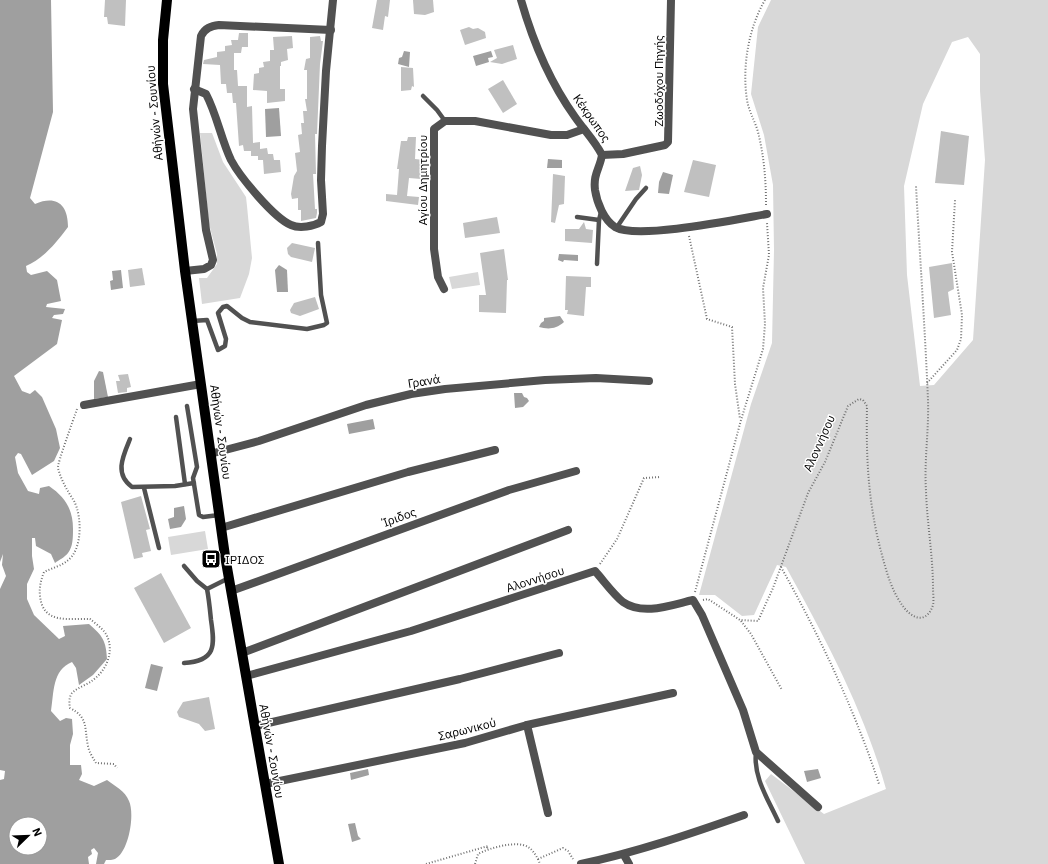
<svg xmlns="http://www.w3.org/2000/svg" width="1048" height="864" font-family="'IBM Plex Sans',sans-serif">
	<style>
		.green { fill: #d8d8d8; fill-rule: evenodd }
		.water { fill: #9f9f9f; fill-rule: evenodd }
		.building { fill: #c0c0c0 }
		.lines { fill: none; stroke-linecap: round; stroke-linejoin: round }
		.path { stroke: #737373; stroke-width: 2; stroke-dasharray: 1 2; stroke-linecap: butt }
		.service { stroke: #515151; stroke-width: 4.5 }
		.minor { stroke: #515151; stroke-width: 8 }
		.primary { stroke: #000; stroke-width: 10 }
		.labels { text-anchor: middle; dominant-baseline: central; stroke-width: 3; stroke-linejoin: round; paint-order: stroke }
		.street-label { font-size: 12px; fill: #000; stroke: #fff }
		.poi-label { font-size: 12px; fill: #000; stroke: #fff; text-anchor: start }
	</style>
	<rect width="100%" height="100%" fill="#fff"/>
	<g class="green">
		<path d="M771,0H1048V864H805L765,781L771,774L824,814L886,789C864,710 825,638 786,567L777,565L754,615L742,616L715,595H699L751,404L772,343L774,250L773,185L764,135L751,94L758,27ZM968,37L980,54V91L985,160L973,340L934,385L920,386L907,275L904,186L923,104L952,42Z"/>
		<polygon points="200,133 212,133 223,162 246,197 247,206 252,258 249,274 240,298 202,304 199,278 207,278 217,264 217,254 209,224"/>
		<polygon points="478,272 480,285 452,289 449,277"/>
		<polygon points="205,531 208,549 171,555 168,537"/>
	</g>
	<g class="water">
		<path d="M0,0H51L53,112L30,198L35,204C56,195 68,204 68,227C56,243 44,258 26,266L27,272L31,275L47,271L57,280L61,301L47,304L46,307L65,309L63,314L54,315L52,318L62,320L57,344L14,376L22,391L30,394L35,390L42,397L56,429L60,448L54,461L32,475L21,454L18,453L15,457L18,473L28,491L39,494L40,488L49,486C65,497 73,509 73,529C73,537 73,547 68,553C65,557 59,560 55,563L51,554L36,546L35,538H32V556L34,569L27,584V599L34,615L59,639L65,636L63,626L89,624C103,636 106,641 107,659L93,675L79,685L76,668L72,662C52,670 54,693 51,711L60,721L66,718L72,719L73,734L70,745V765H81L82,774L79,780L94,786L107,780C115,786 125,791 129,801C135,814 129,852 115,859C113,860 109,860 106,860L104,864H96L98,853L94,848L91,850L92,854L88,857L89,864H0V780L4,779L5,771L0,770V589L6,576L2,565L3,554L0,562ZM16,824H40V848H16Z"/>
		<polygon points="404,51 410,52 409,67 398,64 399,58 402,57"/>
		<polygon points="491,51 493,57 488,58 489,62 476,66 473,56"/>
		<polygon points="279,108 281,136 266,137 265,109"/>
		<polygon points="548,159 562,160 562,168 547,168"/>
		<polygon points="663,172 673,175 669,194 658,193 659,182"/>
		<polygon points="559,254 578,255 578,261 564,260 563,262 558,260"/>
		<polygon points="279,265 287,270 288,292 277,292 275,270"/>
		<polygon points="121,270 123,288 111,290 110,281 113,280 112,271"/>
		<path d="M560,316L564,322C555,330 547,329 539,327L541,323L544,321V318Z"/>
		<polygon points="99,371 103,372 108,397 94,399 94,381"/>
		<polygon points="514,393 522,393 524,397 527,398 529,401 523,407 515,408"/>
		<polygon points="373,419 375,429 349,434 347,424"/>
		<polygon points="184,506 186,519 181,527 170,529 168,519 174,517 174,508"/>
		<polygon points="151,664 163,667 157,691 145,688"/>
		<polygon points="368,769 369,775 351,780 350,773"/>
		<polygon points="818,769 821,778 807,782 804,771"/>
		<polygon points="355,823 358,836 361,839 352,842 348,824"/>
	</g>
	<g class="building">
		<polygon points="105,0 126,0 125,26 108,24 107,17 104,17"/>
		<polygon points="377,0 390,0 388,17 385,16 383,30 372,28"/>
		<polygon points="413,0 433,0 434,12 425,15 414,14"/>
		<polygon points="469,27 473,29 478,28 485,32 486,38 465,45 460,30"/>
		<polygon points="239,33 248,33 248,47 242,47 241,53 234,53 234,70 237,70 238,86 247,86 247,107 252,106 253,143 260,142 260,149 267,148 268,154 273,154 274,160 280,160 281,172 264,174 263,160 258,160 258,156 251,156 251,151 244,151 243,145 239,146 236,103 233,103 232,93 227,93 226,84 221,84 220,65 203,64 204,60 217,57 217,52 225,51 225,46 232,45 231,40 238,40"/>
		<polygon points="292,36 293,48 287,49 288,60 281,62 281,66 280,66 280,89 285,89 285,101 267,103 267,91 253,90 254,74 259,73 259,68 264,67 263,62 270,61 270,50 274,50 273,37"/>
		<polygon points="320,36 321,41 323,41 320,64 317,134 315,134 316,174 313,174 315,209 317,209 317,213 316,218 301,221 301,210 298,210 298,198 292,199 291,194 294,176 297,171 295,153 300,152 298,135 302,134 301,123 304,123 303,111 307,111 305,99 307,99 307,70 304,70 306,59 310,58 310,37"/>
		<polygon points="513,45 517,59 502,64 490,62 497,58 494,50"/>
		<polygon points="401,67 413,68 414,87 412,86 411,90 401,91"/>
		<polygon points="503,80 517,104 503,113 488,89"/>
		<polygon points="941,131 969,136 964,185 935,183"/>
		<polygon points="408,137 416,137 415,159 424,160 421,179 409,178 407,196 419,197 418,205 386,201 386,194 397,195 399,169 397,169 401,141 407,141"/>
		<polygon points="693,160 716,165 709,197 684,192"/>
		<polygon points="640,166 642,175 639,190 625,191 633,168"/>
		<polygon points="553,174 565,176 564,204 559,205 555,223 551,222"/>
		<polygon points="497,217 500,233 465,238 463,223"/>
		<polygon points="584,222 586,229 593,230 592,243 565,241 565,229 579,229"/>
		<polygon points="292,243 315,248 312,262 291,257 288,254 287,248"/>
		<polygon points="504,249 508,280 507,280 506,313 479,312 479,295 486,295 480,253"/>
		<polygon points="952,263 954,289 948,292 951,315 934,318 929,267"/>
		<polygon points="142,268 145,285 130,287 128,270"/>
		<polygon points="566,276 591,277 591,287 586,287 584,316 567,314 568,310 565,310"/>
		<polygon points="315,297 319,309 300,316 291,313 290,310 294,303"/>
		<polygon points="128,374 131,387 127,388 127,392 118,393 116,381 120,381 118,375"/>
		<polygon points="141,496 150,529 146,530 151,551 142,553 143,557 134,559 121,502"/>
		<polygon points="161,573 191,628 164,643 134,588"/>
		<polygon points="209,697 215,729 205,731 199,724 179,717 177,712 183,702"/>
	</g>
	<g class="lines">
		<g class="path">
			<path d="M765,0C748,29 742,68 747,100C749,112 755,121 758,132C764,156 766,180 766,205"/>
			<polyline points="689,236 707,319 732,327 735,384 740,419"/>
			<polyline points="927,383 957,350 961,339 962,315 952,252 955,200"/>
			<path d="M77,409C74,418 57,464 58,468C61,480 67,490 74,501C82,516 83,550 67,561C61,566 52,568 44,572C41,580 39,587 40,596C43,625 69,618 90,619C95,623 102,628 106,634C115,650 107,670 93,680C87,685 78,687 72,693C69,697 69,703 70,708C89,718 84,728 88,746C89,752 93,758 96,763L114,764L117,768"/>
			<polyline points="600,564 617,539 644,478 661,477"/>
			<path d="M781,567C820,637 854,708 879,784"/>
			<polyline points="695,592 741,420 763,349 765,324 763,288 769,255 767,223"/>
			<path d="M703,600L708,599L740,620L758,621L773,588L808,493L825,462L848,406L859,399L863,400L867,406C866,458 868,504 882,555C887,574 893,595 906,610C916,621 928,621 933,605C934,600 933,593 933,588C933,556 927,523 926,491C924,461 929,431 928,400C925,329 920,258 916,186"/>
			<polyline points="741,621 751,634 782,690"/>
			<polyline points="538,859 540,864"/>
			<polyline points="426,864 488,846 486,850"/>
			<path d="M475,864L478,854C489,848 517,840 528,847C532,849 535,854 538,859L563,848L568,851L573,859"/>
		</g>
		<g class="service">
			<polyline points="423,96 437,110 445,121"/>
			<polyline points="577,217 599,220"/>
			<polyline points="617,227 636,199 646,188"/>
			<polyline points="597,264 599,220 601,212"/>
			<polyline points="192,321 207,320 218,350 225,346 226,339 218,313 223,307 227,306 242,318 250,322 307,329 324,325 327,323 321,295 318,243"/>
			<polyline points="187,406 197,467 193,478 199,515 203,517 219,515"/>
			<polyline points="176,417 185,484"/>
			<path d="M130,439C123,456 114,474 132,487L175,486L194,483"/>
			<polyline points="144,488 159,548"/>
			<path d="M184,566L197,581L207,589C209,599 210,610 211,620C215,646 216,661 184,663"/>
			<polyline points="207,589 229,578"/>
			<path d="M756,752C753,777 768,799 778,821"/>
		</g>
		<g class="minor">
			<path d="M521,0C533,42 549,81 575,117C584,130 595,141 602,155C600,168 593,174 595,190C597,203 604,220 615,227C637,240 738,219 767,214"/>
			<path d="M194,89L206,94C217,115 221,139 231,160C240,177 274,218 291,225C300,229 314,226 321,222L323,214L321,180L322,146L326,71L333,0"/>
			<polyline points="602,155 623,154 665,145 668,142 671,0"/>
			<path d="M185,271L204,269L211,265L213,260L206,230L193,109L201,36C205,28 211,26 219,25L331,30"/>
			<polyline points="444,289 438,277 434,249 434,129 445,121 475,121 551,135 567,135 584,129"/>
			<polyline points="84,405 201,384"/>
			<polyline points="210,454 259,441 366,405 411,394 445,389 545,380 596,378 649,381"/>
			<polyline points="221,528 408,472 495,450"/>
			<polyline points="231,591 509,490 576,471"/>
			<polyline points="242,653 568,530"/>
			<path d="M246,676L411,631L595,571C604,581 613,594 623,602C643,616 671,605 693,600L702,615L743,710L756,752L818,807"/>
			<polyline points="527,725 548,813"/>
			<polyline points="255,726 460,679 559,653"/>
			<polyline points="265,784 465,743 527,725 673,693"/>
			<polyline points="624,855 629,864"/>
			<path d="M581,864C637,852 690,834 744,815"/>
		</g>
		<polyline class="primary" points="167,0 163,40 163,84 185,271 225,556 279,864"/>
	</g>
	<defs>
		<symbol id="bus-square" viewBox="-11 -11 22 22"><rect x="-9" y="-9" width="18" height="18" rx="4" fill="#000" stroke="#fff"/><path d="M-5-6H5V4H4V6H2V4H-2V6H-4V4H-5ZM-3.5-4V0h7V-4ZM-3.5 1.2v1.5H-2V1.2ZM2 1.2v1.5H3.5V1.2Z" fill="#fff"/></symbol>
	</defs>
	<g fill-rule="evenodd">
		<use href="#bus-square" x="200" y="548" width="22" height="22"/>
	</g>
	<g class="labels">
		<g class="street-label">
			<text transform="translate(658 81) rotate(-90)">Ζωοδόχου Πηγής</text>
			<text transform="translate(154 113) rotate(-95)">Αθήνών - Σουνίου</text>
			<text transform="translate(592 118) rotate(55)">Κέκρωπος</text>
			<text transform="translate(422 180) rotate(-90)">Αγίου Δημητρίου</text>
			<text transform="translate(424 381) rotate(-9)">Γρανά</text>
			<text transform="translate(221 432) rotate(82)">Αθήνών - Σουνίου</text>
			<text transform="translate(819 443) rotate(-66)">Αλοννήσου</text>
			<text transform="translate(399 517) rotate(-20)">Ίριδος</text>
			<text transform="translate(535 579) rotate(-18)">Αλοννήσου</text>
			<text transform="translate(467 729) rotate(-14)">Σαρωνικού</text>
			<text transform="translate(272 751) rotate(80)">Αθήνών - Σουνίου</text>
		</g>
		<g class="poi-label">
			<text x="225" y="559">ΙΡΙΔΟΣ</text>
		</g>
	</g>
	<g transform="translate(28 836) rotate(67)"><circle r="19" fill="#ffffff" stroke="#999999"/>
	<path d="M0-3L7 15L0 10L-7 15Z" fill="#000000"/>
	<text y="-6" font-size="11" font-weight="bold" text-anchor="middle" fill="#000000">N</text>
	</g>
</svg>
